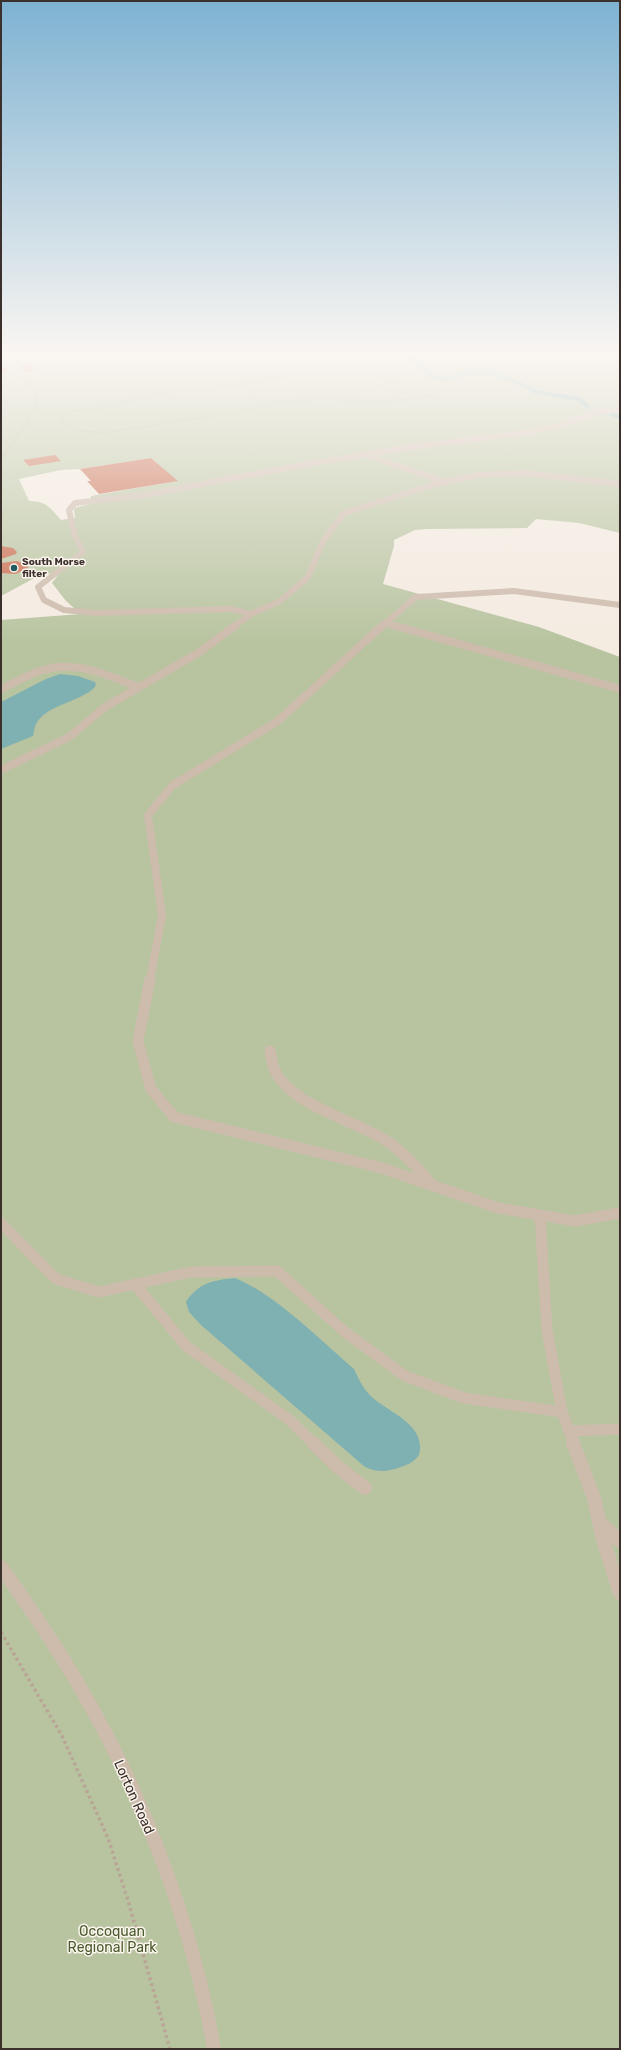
<svg xmlns="http://www.w3.org/2000/svg" width="621" height="2050" font-family="Rubik,sans-serif">
	<style>
		.green { fill: #b8c4a0; fill-rule: evenodd }
		.water { fill: #7fb0b2 }
		.lines { fill: none; stroke-linecap: round; stroke-linejoin: round }
		.stream { stroke: #7fb0b2; stroke-width: 4 }
		.building { fill: #c8694b }
		.path-far1 { stroke: #b9a596; stroke-width: 1.5; stroke-dasharray: 1.5 1.5; stroke-linecap: butt }
		.path { stroke: #b9a596; stroke-width: 3.5; stroke-dasharray: 3 3; stroke-linecap: butt }
		.service-far3 { stroke: #cdbbac; stroke-width: 6 }
		.service-far2 { stroke: #cdbbac; stroke-width: 8 }
		.service-far1 { stroke: #cdbbac; stroke-width: 11 }
		.service { stroke: #cdbbac; stroke-width: 14 }
		.minor { stroke: #cdbbac; stroke-width: 14 }
		.poi-dot { fill: #1f5a5e; stroke: #fbf5ee; stroke-width: 1.5 }
		.labels { text-anchor: middle; dominant-baseline: central; stroke-width: 3; stroke-linejoin: round; paint-order: stroke }
		.far-poi-label { font-size: 10px; font-weight: bold; fill: #3b302b; stroke: #fbf5ee; text-anchor: start }
		.near-street-label { font-size: 14px; fill: #3b302b; stroke: #fbf5ee }
		.near-park-label { font-size: 14px; fill: #4a5a2e; stroke: #fbf5ee }
	</style>
	<rect width="100%" height="100%" fill="#f4ebe1"/>
	<path class="green" d="M1,357H620V533L579,523L536,519L527,528L427,529L415,530L394,540V546L383,584L539,627L620,657V2049H1V620L81,614L66,601L52,583L58,575L44,573L1,596ZM151,458L177,481L91,496V504L74,508L75,518L61,520C50,508 47,501 29,501L19,479L61,470L80,469Z"/>
	<g class="water">
		<path d="M60,674L78,676L95,682L96,685C88,700 46,704 36,724C34,728 34,732 33,736L1,749V702L46,679Z"/>
		<path d="M235,1278C276,1295 320,1340 354,1369C359,1380 364,1390 373,1398C390,1413 422,1423 420,1450C419,1462 404,1466 395,1469C383,1472 376,1472 365,1467L201,1325L189,1312L186,1302C198,1283 213,1280 235,1278Z"/>
	</g>
	<g class="lines">
		<g class="stream">
			<polyline points="409,357 434,377 445,379 465,373 492,373 515,381 536,392 579,399 587,406"/>
			<polyline points="611,414 620,417"/>
		</g>
	</g>
	<g class="building">
		<polygon points="29,364 36,370 25,372 18,365"/>
		<polygon points="6,367 10,372 1,373 1,368"/>
		<polygon points="55,455 61,461 29,466 23,460"/>
		<polygon points="151,458 178,481 99,494 87,481 91,481 80,469"/>
		<polygon points="1,546 13,548 17,552 16,554 1,559"/>
		<polygon points="16,561 25,563 28,567 27,569 15,574 1,573 1,563"/>
	</g>
	<g class="lines">
		<g class="path-far1">
			<polyline points="147,357 154,360 138,361 130,364 131,368 135,371 264,364 311,366 322,369 320,371 265,378 235,386 154,393 112,406 66,412 62,415 61,420 72,430 105,433 242,411 277,402 326,399 379,402 433,397 374,388 397,383 371,370 357,357"/>
			<path d="M556,357C577,362 600,365 620,357"/>
			<path d="M1,359C10,367 35,385 37,397C39,408 8,449 1,459"/>
		</g>
		<polyline class="path" points="1,1632 62,1736 108,1838 129,1904 170,2049"/>
		<g class="service-far3">
			<polyline points="620,409 596,412 563,425 530,432 404,448 291,467 145,495 75,503 69,510 75,536 83,552 38,587 44,600 64,610 97,613 231,609 251,614 280,601 308,577 323,541 344,513 435,484 478,475 524,473 620,484"/>
			<polyline points="367,455 445,482"/>
			<polyline points="385,623 399,627"/>
			<polyline points="233,627 251,614"/>
			<polyline points="381,627 416,597 514,591 620,605"/>
		</g>
		<g class="service-far2">
			<polyline points="396,626 620,689"/>
			<path d="M1,689C15,683 28,674 43,670C76,660 108,675 138,687"/>
			<polyline points="1,770 69,737 105,707 198,653 235,626"/>
			<polyline points="150,980 162,915 148,815 173,785 278,721 382,626"/>
		</g>
		<g class="service-far1">
			<polyline points="150,979 138,1041 151,1089 174,1117 382,1168 498,1208 575,1221 620,1213"/>
			<path d="M270,1051C271,1057 272,1063 274,1069C291,1106 352,1119 385,1140C404,1152 419,1169 433,1186"/>
			<polyline points="540,1215 547,1330 562,1412 574,1444"/>
			<polyline points="1,1223 56,1279 99,1292 191,1272 277,1271 345,1332 405,1376 464,1398 562,1412"/>
			<polyline points="135,1284 186,1346 291,1421 314,1444"/>
			<polyline points="569,1431 620,1429"/>
		</g>
		<g class="service">
			<polyline points="313,1443 338,1467 365,1488"/>
			<polyline points="573,1443 594,1498 603,1540 620,1593"/>
			<polyline points="599,1522 620,1541"/>
		</g>
		<path class="minor" d="M1,1567C31,1609 60,1651 85,1696C145,1800 194,1930 214,2049"/>
	</g>
	<linearGradient id="sky" x2="0" y2="1"><stop stop-color="#7eb2d2"/><stop offset="0.55" stop-color="#faf6f2"/><stop offset="1" stop-color="#faf6f2" stop-opacity="0"/></linearGradient>
	<rect width="621" height="644" fill="url(#sky)"/>
	<circle class="poi-dot" cx="14" cy="568" r="4"/>
	<g class="labels">
		<g class="far-poi-label">
			<text x="22" y="562">South Morse<tspan x="22" dy="12">filter</tspan></text>
		</g>
		<g class="near-street-label">
			<text transform="translate(134 1797) rotate(66)">Lorton Road</text>
		</g>
		<g class="near-park-label">
			<text x="112" y="1931">Occoquan<tspan x="112" dy="16">Regional Park</tspan></text>
		</g>
	</g>
	<rect width="621" height="2050" fill="none" stroke="#3b302b" stroke-width="4"/>
</svg>
